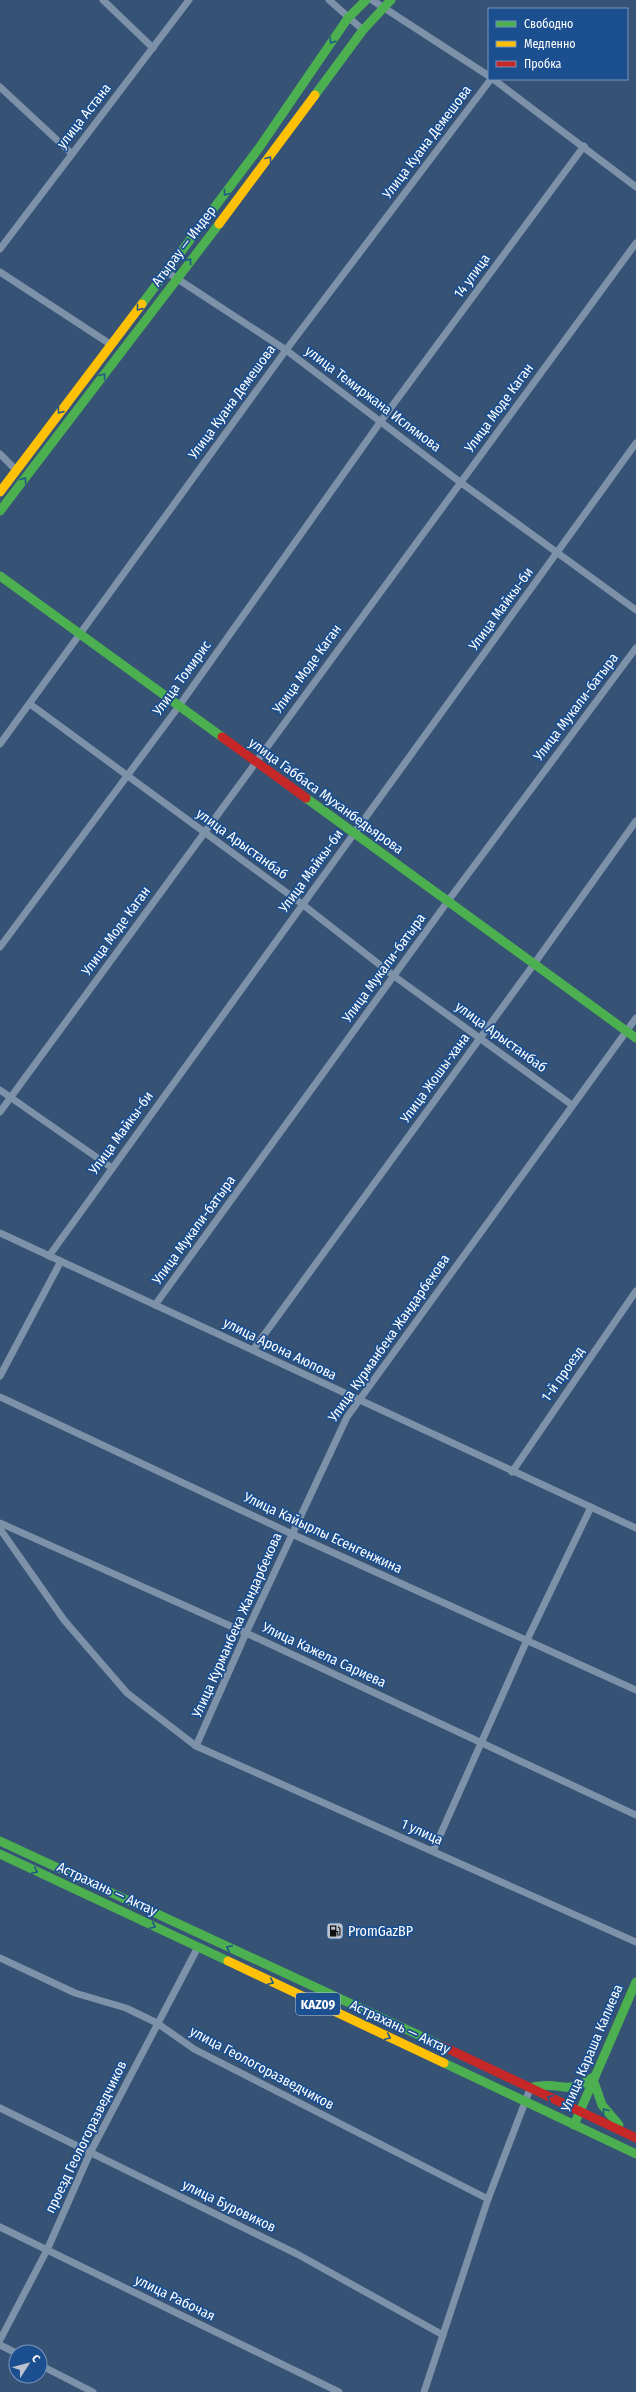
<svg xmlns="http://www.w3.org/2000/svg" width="636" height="2392" font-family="'Fira Sans Condensed',sans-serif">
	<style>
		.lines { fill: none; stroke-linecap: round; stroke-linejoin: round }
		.street { stroke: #7d92a8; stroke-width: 7 }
		.fast { stroke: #4caf50; stroke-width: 9 }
		.slow { stroke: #ffc107; stroke-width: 9 }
		.jam { stroke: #c62828; stroke-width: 9 }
		.oneway { stroke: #205989 }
		.labels { text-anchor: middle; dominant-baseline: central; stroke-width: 3.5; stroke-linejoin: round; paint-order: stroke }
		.shield { fill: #1b4f8f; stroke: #bbcadd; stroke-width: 1 }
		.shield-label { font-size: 13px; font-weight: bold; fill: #fff }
		.street-label { font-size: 14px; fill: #fff; stroke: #1b4f8f }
		.poi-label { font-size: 14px; fill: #fff; stroke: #1b4f8f; text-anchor: start }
	</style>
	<rect width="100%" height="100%" fill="#365274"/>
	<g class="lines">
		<g class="street">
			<polyline points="103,0 153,48"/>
			<polyline points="329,0 363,30"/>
			<polyline points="372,0 489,76"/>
			<polyline points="493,79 636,187"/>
			<polyline points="0,87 71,153"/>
			<polyline points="0,249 189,0"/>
			<polyline points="0,272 110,344"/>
			<polyline points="167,272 286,350 460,482 636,610"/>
			<polyline points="0,454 16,470"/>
			<polyline points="30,704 302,904 394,976 572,1105"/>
			<polyline points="0,744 286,350 491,79"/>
			<polyline points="0,947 179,706 381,421 584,146"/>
			<polyline points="0,1090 112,1168"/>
			<polyline points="0,1112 636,243"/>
			<path d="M0,1233C212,1331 423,1431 636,1528"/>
			<polyline points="49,1256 636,443"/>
			<polyline points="155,1305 448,901 636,648"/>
			<polyline points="253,1350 534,964 636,821"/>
			<polyline points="0,1376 61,1261"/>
			<polyline points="0,1397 292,1534 636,1690"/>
			<polyline points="512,1472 636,1291"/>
			<polyline points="0,1523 246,1633 636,1815"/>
			<polyline points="0,1529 64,1620 127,1693 196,1746 636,1942"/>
			<polyline points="196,1746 246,1633 347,1417 636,1018"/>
			<polyline points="433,1851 527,1640 591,1507"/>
			<polyline points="0,1958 75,1993 126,2008 157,2023 194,2049 488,2199"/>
			<polyline points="0,2108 297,2254 443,2335"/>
			<polyline points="0,2227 339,2392"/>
			<polyline points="0,2340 47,2250 90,2153 198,1947"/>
			<polyline points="0,2345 16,2353"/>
			<polyline points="40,2365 93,2392"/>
			<polyline points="424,2392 488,2199 530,2089"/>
		</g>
		<g class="fast">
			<polyline points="315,95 363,30 391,0"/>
			<polyline points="142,304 259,148 348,18 366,0"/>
			<polyline points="0,511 219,224"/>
			<polyline points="0,576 222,737"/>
			<polyline points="306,798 636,1038"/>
			<polyline points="0,1841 440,2045"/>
			<polyline points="0,1854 228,1961"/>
			<polyline points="444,2063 636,2154"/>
			<polyline points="593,2079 602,2105 619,2125"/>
			<path d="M533,2087C563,2080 564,2098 595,2076"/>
			<polyline points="574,2125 636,1982"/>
		</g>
		<g class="slow">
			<polyline points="219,224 315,95"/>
			<polyline points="0,492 142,304"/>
			<polyline points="228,1961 444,2063"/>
		</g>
		<g class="jam">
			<polyline points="222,737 306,798"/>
			<polyline points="440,2045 636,2138"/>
		</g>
	</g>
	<defs><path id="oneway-chevron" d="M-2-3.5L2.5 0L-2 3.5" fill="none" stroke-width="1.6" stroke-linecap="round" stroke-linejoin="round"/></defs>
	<g class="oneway">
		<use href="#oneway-chevron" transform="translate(332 41) rotate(124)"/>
		<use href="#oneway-chevron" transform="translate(269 159) rotate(-53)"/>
		<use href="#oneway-chevron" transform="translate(226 193) rotate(126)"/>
		<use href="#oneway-chevron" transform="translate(189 261) rotate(-53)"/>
		<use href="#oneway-chevron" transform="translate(139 308) rotate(129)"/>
		<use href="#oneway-chevron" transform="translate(103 376) rotate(-53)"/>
		<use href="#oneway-chevron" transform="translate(60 411) rotate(127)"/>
		<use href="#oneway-chevron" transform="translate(24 480) rotate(-53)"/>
		<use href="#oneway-chevron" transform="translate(35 1871) rotate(25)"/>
		<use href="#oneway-chevron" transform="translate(153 1926) rotate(25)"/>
		<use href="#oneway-chevron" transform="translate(229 1948) rotate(-155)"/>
		<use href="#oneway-chevron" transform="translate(271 1982) rotate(25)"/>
		<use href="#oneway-chevron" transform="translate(388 2037) rotate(25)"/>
		<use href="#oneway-chevron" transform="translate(550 2098) rotate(-156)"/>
		<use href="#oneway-chevron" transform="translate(605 2111) rotate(-127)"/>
	</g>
	<defs>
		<symbol id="fuel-square" viewBox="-11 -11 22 22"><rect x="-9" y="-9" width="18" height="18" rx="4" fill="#b9c2ce" stroke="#1b4f8f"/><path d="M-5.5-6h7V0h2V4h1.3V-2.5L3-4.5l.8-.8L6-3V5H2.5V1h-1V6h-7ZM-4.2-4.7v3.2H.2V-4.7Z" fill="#111"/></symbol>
	</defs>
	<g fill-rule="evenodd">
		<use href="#fuel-square" x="325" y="1921" width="20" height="20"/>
	</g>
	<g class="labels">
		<rect class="shield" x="296" y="1993" width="44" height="22" rx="3"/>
		<g class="shield-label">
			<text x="318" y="2004">KAZ09</text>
		</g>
		<g class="street-label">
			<text transform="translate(84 116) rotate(-52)">улица Астана</text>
			<text transform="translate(427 142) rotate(-53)">Улица Куана Демешова</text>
			<text transform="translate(184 246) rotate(-53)">Атырау — Индер</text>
			<text transform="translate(472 276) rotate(-54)">14 улица</text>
			<text transform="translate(373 399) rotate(37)">улица Темиржана Ислямова</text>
			<text transform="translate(232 402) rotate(-54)">Улица Куана Демешова</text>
			<text transform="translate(499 408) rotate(-54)">Улица Моде Каган</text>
			<text transform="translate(501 609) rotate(-54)">Улица Майкы-би</text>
			<text transform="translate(307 669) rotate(-54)">Улица Моде Каган</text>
			<text transform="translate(182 678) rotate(-54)">Улица Томирис</text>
			<text transform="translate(576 707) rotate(-53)">Улица Мукали-батыра</text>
			<text transform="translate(326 796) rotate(36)">улица Габбаса Муханбедьярова</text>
			<text transform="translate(242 844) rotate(36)">улица Арыстанбаб</text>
			<text transform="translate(311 871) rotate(-54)">Улица Майкы-би</text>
			<text transform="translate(116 931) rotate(-54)">Улица Моде Каган</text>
			<text transform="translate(384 968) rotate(-54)">Улица Мукали-батыра</text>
			<text transform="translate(501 1037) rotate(36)">улица Арыстанбаб</text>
			<text transform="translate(435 1078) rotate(-54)">Улица Жошы-хана</text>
			<text transform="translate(121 1133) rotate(-54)">Улица Майкы-би</text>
			<text transform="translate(194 1230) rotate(-54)">Улица Мукали-батыра</text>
			<text transform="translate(389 1338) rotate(-55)">Улица Курманбека Жандарбекова</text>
			<text transform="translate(280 1349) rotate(26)">улица Арона Аюпова</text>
			<text transform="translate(563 1374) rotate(-55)">1-й проезд</text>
			<text transform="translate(323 1533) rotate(25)">Улица Кайырлы Есенгенжина</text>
			<text transform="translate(237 1625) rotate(-66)">Улица Курманбека Жандарбекова</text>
			<text transform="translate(324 1655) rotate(25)">Улица Кажела Сариева</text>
			<text transform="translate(422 1832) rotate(24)">1 улица</text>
			<text transform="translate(107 1889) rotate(25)">Астрахань — Актау</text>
			<text transform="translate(400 2027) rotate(25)">Астрахань — Актау</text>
			<text transform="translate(592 2048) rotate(-67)">Улица Караша Калиева</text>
			<text transform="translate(262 2068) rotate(28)">улица Геологоразведчиков</text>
			<text transform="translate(86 2137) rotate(-64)">проезд Геологоразведчиков</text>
			<text transform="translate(229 2206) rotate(26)">улица Буровиков</text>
			<text transform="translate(175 2298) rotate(26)">улица Рабочая</text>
		</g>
		<g class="poi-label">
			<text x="348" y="1931">PromGazBP</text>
		</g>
	</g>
	<rect x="488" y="8" width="140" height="72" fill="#1b4f8f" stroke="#7695bc"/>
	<rect x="496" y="21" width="20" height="6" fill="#4caf50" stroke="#7695bc"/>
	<text x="524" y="28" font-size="12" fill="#ffffff">Свободно</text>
	<rect x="496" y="41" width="20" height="6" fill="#ffc107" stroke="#7695bc"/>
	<text x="524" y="48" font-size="12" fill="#ffffff">Медленно</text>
	<rect x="496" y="61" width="20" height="6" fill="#c62828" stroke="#7695bc"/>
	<text x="524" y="68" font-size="12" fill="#ffffff">Пробка</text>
	<g transform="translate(28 2364) rotate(54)"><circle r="19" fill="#1b4f8f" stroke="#7695bc"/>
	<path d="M0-3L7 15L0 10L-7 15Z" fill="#b9c2ce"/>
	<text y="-6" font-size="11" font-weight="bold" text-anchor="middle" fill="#ffffff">С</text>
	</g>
</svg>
